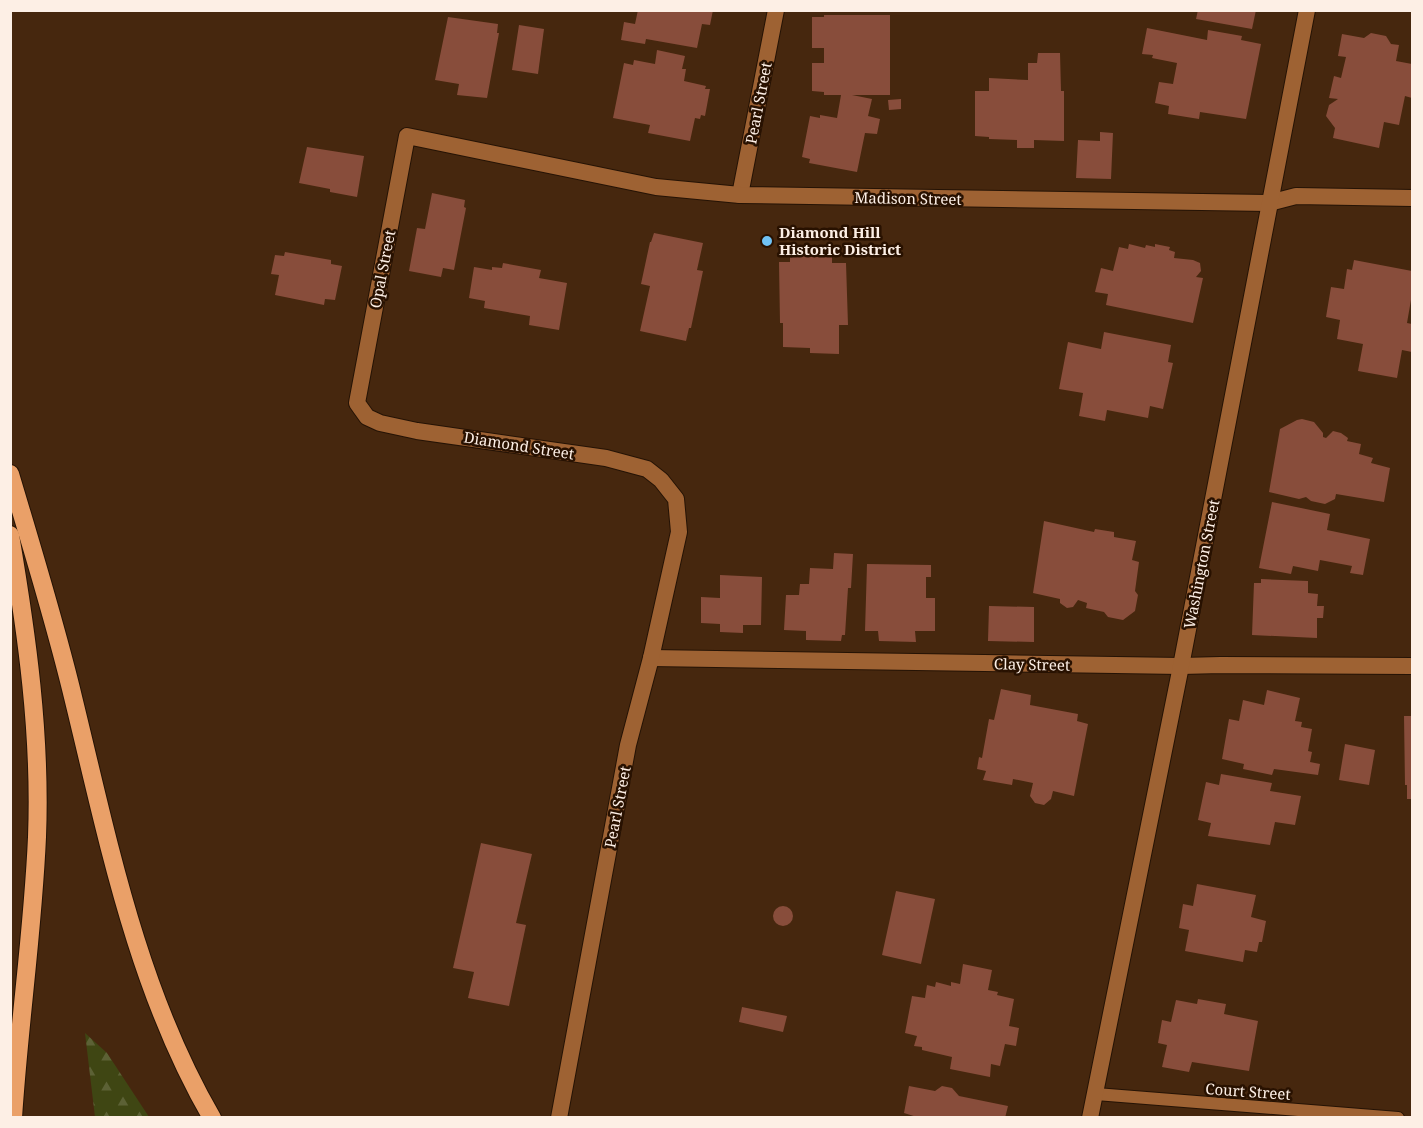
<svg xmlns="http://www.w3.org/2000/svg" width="1423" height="1128" font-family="'Noto Serif',serif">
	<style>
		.forest { fill: url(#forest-firs) }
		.building { fill: #884d3b }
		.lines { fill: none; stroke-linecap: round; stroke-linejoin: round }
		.service-casing { stroke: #251305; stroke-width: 14 }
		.minor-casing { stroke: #251305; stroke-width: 18 }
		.motorway-casing { stroke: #251305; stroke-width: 20 }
		.service { stroke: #9e6233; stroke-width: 12 }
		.minor { stroke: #9e6233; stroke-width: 16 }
		.motorway { stroke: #eaa068; stroke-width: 18 }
		.poi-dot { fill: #70c2f4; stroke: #281100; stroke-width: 2 }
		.labels { text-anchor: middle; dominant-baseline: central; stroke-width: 5; stroke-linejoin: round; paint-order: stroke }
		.street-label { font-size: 15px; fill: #fdefe5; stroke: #281100 }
		.poi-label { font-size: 15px; font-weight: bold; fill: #fdefe5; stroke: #281100; text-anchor: start }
	</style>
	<defs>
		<pattern id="forest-firs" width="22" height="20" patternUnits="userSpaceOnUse" patternTransform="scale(1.5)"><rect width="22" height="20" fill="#3f4613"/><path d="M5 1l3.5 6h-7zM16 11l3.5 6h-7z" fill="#5c6135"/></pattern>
	</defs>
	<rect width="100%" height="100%" fill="#46270e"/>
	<polygon class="forest" points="85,1033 107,1053 149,1117 95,1117"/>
	<g class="building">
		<polygon points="638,10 713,10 710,25 702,24 697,48 646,39 645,44 621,40 624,22 635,24"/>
		<polygon points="1198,10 1256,10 1252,29 1196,19"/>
		<polygon points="824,15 890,15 890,95 852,95 872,99 868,116 880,119 877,134 865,133 857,172 809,163 810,159 802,157 810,116 820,118 820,115 837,118 841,95 824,95 824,92 812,91 812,63 824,63 824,48 812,48 812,17 824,17"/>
		<polygon points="448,17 498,24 497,33 499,33 487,98 457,95 459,84 435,80"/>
		<polygon points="519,25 544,29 538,74 512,70"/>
		<polygon points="1147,28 1207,40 1208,30 1242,36 1241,40 1261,44 1246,119 1200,112 1199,119 1168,114 1169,106 1155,103 1159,82 1173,84 1177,63 1152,58 1153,55 1142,54"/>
		<polygon points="1371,33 1386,36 1391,44 1399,45 1396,61 1412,64 1412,98 1405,96 1399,125 1384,122 1379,148 1333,138 1335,128 1326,116 1329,105 1338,99 1329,98 1334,76 1341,78 1346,57 1338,56 1342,34 1364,38"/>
		<polygon points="657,50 685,56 682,69 686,69 684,81 706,86 705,89 710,89 705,116 701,115 700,119 695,118 690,141 648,133 650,125 613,118 624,63 633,65 634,60 655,64"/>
		<polygon points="1038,53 1060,53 1061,91 1064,91 1064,141 1034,140 1034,148 1017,148 1017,140 989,139 989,137 975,136 975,91 989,91 989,78 1028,80 1028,63 1037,63"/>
		<polygon points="901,99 901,109 889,110 888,100"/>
		<polygon points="1100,132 1113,133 1111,179 1076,178 1078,140 1100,141"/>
		<polygon points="307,147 364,156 357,197 330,192 330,189 299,183"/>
		<polygon points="432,193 465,200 464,207 466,208 454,270 443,268 441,277 409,271 417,228 425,229"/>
		<polygon points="654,233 703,243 697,270 703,271 691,328 689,328 686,341 640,331 650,286 641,284 650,242 651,242"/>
		<polygon points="1129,244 1145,248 1146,245 1155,247 1155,244 1170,247 1169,250 1175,252 1174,258 1193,260 1200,263 1201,271 1196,277 1203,278 1193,323 1106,305 1108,294 1095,292 1101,268 1113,271 1119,247 1128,249"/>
		<polygon points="790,250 832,250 832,263 846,263 848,325 839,325 839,354 810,353 810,348 783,347 783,323 780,323 779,262 790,262"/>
		<polygon points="285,252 331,260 331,264 342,266 335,300 325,299 324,305 275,295 279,275 271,274 275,255 284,256"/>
		<polygon points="1354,260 1412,271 1412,294 1407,323 1412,324 1412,352 1402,350 1397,378 1358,371 1363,344 1337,339 1340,320 1326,317 1331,287 1344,289 1347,269 1352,270"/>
		<polygon points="503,263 541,270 539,278 567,283 559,330 529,325 530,316 484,308 485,301 469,298 474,267 492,270 492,267 502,268"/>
		<polygon points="1104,332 1171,345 1168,362 1173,363 1163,409 1150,406 1148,418 1107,410 1105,421 1079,416 1083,393 1059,389 1068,342 1101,349"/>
		<polygon points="1302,419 1314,422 1323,433 1323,437 1326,438 1333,431 1341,433 1348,438 1347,441 1361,444 1359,454 1373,458 1371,463 1390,468 1384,502 1336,494 1335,499 1325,504 1311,501 1306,497 1299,499 1269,492 1280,429 1297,420"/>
		<polygon points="1272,502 1330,514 1327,530 1370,539 1363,575 1350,573 1352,566 1320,560 1318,571 1293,566 1291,574 1259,568"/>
		<polygon points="1044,521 1094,532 1095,529 1114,532 1114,537 1136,541 1132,560 1139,562 1135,591 1138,595 1135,611 1123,620 1108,617 1104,612 1086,608 1087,603 1078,600 1073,607 1067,608 1060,603 1060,599 1033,593"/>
		<polygon points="834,553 853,554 851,588 848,588 845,635 842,635 841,641 806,640 806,631 784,630 786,595 799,595 800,584 809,584 810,568 833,569"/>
		<polygon points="867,564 931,565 931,577 926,577 926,598 935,598 935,631 915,631 916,642 879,641 878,631 865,631"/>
		<polygon points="720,575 762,577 761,625 743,625 743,633 720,632 720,624 701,623 701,597 720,598"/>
		<polygon points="1261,579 1308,581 1308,593 1318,594 1317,606 1324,606 1323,618 1317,618 1317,638 1252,635 1254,583 1261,583"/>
		<polygon points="989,606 1034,607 1034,642 988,641"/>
		<polygon points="1001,689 1031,695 1030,705 1078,714 1077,721 1088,724 1074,796 1053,791 1051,799 1044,805 1035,803 1030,796 1033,783 1013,779 1012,785 983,780 986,771 977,769 979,757 982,758 989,719 994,720"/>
		<polygon points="1267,690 1300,698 1295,721 1302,722 1301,727 1312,729 1308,751 1312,752 1310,762 1320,764 1318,775 1274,769 1272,775 1243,769 1244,764 1222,759 1229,719 1239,721 1243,700 1264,705"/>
		<polygon points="1404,716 1412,716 1412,799 1407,799 1407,785 1405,785"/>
		<polygon points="1345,744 1375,750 1369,785 1339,780"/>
		<polygon points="1221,774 1272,783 1270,791 1301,796 1295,825 1275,822 1270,845 1208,836 1211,823 1198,820 1206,782 1219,785"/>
		<polygon points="481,843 532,854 516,923 526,925 509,1006 468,998 474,972 453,968"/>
		<polygon points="1197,884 1256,895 1251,917 1266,921 1262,942 1259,942 1257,952 1245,950 1243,962 1185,951 1189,930 1179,928 1183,904 1193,906"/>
		<polygon points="896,891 935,899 921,964 882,955"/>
		<circle cx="783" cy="916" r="10"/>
		<polygon points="963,964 992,970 988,990 998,992 997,995 1014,999 1009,1026 1019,1028 1016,1046 1005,1044 1000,1066 991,1064 990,1077 950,1069 952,1057 922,1050 922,1047 914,1046 917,1036 905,1033 912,996 925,998 927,985 935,987 936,982 951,986 951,982 960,984"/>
		<polygon points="1198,999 1226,1004 1224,1014 1258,1021 1249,1071 1192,1062 1189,1072 1162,1067 1167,1045 1158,1043 1162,1020 1171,1022 1176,1000 1197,1004"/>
		<polygon points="742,1007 787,1016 783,1032 739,1022"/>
		<polygon points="909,1086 935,1091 942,1086 952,1088 959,1096 1008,1106 1005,1118 920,1118 904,1113"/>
	</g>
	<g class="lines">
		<defs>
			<polyline id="service" points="1096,1094 1398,1118"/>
			<g id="minor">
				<polyline points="740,195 776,10"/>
				<polyline points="651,658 1181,666 1221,665 1412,666"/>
				<polyline points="559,1118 628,745 651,658 679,532 676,499 661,480 647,469 606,458 417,431 380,423 367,417 357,403 407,136 656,187 740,195 1269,203 1296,196 1412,198"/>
				<polyline points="1090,1118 1181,666 1307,10"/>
			</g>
			<g id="motorway">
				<path d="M10,474C32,548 55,622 73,697C108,840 137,989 212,1118"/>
				<path d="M10,535C27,635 41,735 37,837C33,931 19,1024 13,1118"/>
			</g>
		</defs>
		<use href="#service" class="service-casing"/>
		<use href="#minor" class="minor-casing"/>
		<use href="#motorway" class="motorway-casing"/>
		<use href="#service" class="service"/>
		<use href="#minor" class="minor"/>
		<use href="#motorway" class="motorway"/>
	</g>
	<circle class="poi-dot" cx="767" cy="241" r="6"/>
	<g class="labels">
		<g class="street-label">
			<text transform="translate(758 103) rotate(-79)">Pearl Street</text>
			<text transform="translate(908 198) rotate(1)">Madison Street</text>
			<text transform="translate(382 269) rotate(-79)">Opal Street</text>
			<text transform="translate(519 445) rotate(9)">Diamond Street</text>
			<text transform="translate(1201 564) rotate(-79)">Washington Street</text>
			<text transform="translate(1032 664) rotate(1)">Clay Street</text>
			<text transform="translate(617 807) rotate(-79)">Pearl Street</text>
			<text transform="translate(1248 1091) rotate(4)">Court Street</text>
		</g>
		<g class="poi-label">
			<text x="779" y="232">Diamond Hill<tspan x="779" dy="17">Historic District</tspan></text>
		</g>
	</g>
	<rect width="1423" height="1128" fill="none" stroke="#fdefe5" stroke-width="24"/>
</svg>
